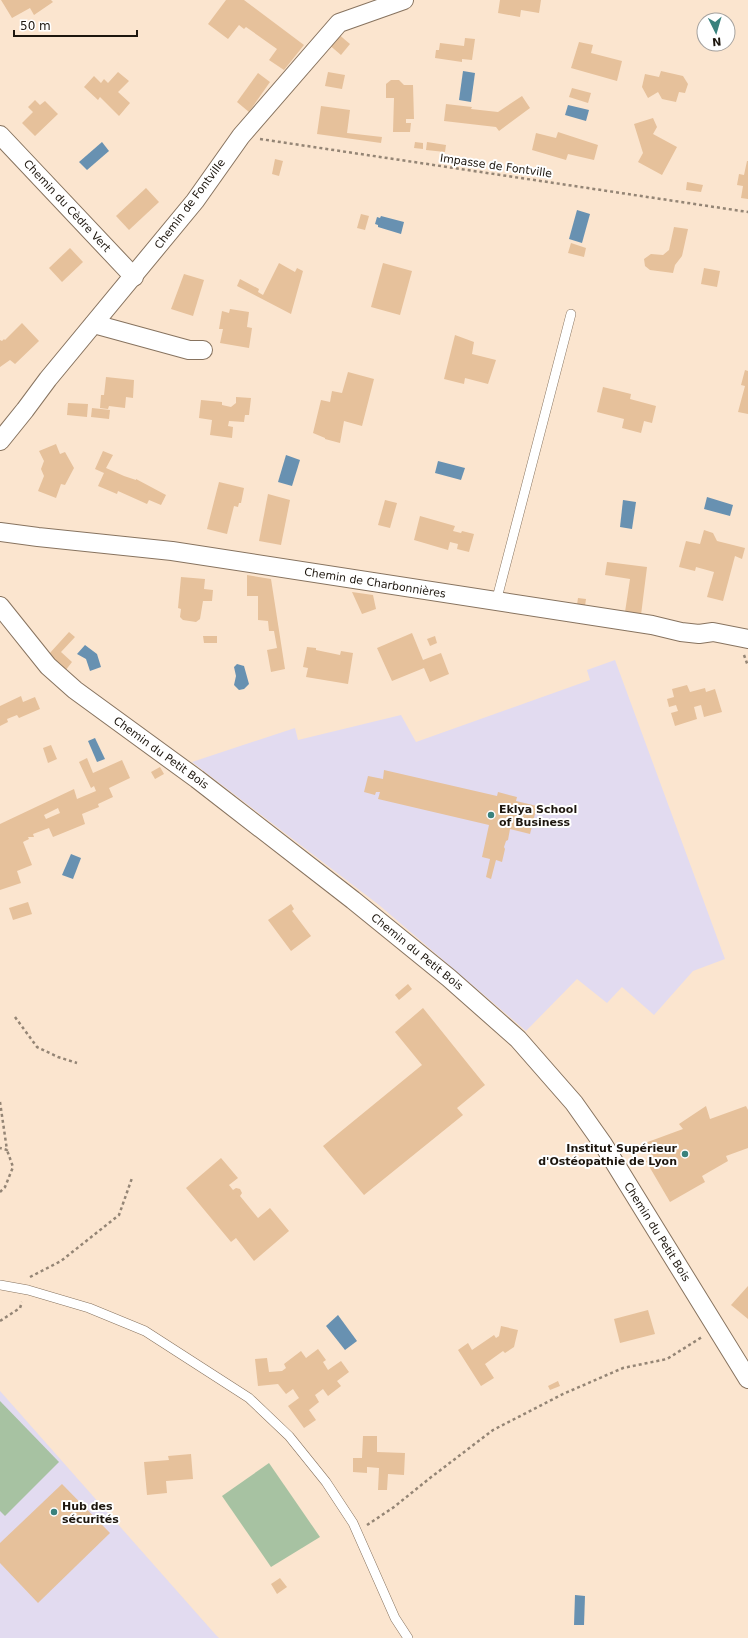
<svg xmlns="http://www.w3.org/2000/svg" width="748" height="1638" font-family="'DejaVu Sans',sans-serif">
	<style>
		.education { fill: #e2dbf0 }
		.green { fill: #a7c2a2 }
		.water { fill: #6891b1 }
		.building { fill: #e6c19b; fill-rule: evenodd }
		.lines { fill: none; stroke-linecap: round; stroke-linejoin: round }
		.service-casing { stroke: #87735f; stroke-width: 10 }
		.minor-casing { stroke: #87735f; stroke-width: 20 }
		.path { stroke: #948575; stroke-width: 2.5; stroke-dasharray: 3 3; stroke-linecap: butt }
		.service { stroke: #fff; stroke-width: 9 }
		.minor { stroke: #fff; stroke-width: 18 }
		.poi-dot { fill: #3a827d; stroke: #fff; stroke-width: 1.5 }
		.labels { text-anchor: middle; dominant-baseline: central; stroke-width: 4; stroke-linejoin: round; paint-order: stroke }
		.street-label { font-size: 11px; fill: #1d160e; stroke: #fff }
		.poi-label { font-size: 11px; font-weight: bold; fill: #1d160e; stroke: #fff; text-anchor: start }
	</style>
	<rect width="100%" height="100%" fill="#fbe5cf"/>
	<g class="education">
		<polygon points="615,660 725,959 693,971 654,1015 622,987 607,1003 577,979 526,1031 379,905 192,762 295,728 298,740 401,715 416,742 590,680 587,670"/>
		<polygon points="0,1391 215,1634 219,1638 0,1638"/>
	</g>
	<g class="green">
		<polygon points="0,1401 59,1462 5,1516 0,1511"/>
		<polygon points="269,1463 320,1537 271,1567 222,1496"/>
	</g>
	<g class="water">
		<polygon points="463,71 475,73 471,102 459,100"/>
		<polygon points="568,105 589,110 586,121 565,115"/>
		<polygon points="102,142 109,151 87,170 79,162"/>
		<polygon points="577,210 590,214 582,243 569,239"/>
		<polygon points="381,216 404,222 401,234 378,227 378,225 375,224 377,217 380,218"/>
		<polygon points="286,455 300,460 292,486 278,482"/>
		<polygon points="438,461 465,468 461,480 435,473"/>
		<polygon points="707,497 733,505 730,516 704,509"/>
		<polygon points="623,500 636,502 632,529 620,527"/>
		<polygon points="85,645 97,654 101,667 90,671 86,659 77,654"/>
		<polygon points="237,664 244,666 249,684 244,689 239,690 234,685 236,676 234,667"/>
		<polygon points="95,738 105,759 97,762 88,741"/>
		<polygon points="71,854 81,858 73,879 62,875"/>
		<polygon points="338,1315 357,1341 345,1350 326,1326"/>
		<polygon points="575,1595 585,1596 584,1625 574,1625"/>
	</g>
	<g class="building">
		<polygon points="1,0 51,0 53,2 34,15 30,8 12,18"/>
		<polygon points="226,0 244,0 304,45 284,70 269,60 277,49 246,27 244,29 239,25 228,39 208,24"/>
		<polygon points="500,0 541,0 539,13 521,10 520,17 498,13"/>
		<polygon points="337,33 350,44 341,55 327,43"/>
		<polygon points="465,38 475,39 472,60 462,59 462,62 435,58 436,50 439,50 440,43 464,46"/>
		<polygon points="579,42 593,45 591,53 622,61 617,81 571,68"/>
		<polygon points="661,71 683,76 688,84 685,93 679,92 676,102 662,99 658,92 648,98 642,87 645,74 659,77"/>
		<polygon points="118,72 129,81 118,92 130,103 119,116 100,97 98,100 84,87 94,76 101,83 104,79 108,83"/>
		<polygon points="328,72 345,75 342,89 325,86"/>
		<polygon points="258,73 270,82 249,112 237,102"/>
		<polygon points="391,80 399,80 404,85 413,85 414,119 406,119 406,123 411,123 410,132 393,132 394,98 386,98 386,84"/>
		<polygon points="572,88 591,93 588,103 569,97"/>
		<polygon points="522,96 530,108 499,131 496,127 444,121 446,104 472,107 471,109 498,112"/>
		<polygon points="35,100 40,105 45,101 58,114 35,136 22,123 33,112 28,107"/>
		<polygon points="321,106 350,110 347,133 382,137 381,143 317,134"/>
		<polygon points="653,118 657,127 653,134 677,147 662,175 638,162 643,153 634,124"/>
		<polygon points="558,132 598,145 594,160 568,154 566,160 532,150 536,133 556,138"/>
		<polygon points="415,142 423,143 423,149 414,148"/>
		<polygon points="427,142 446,145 445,152 426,150"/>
		<polygon points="275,159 283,161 279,176 272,174"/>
		<polygon points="747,161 748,161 748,199 741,198 743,186 737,185 739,174 744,175"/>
		<polygon points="687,182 703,185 701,192 686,190"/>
		<polygon points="146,188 159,202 129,230 116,216"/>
		<polygon points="361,214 369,216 365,230 357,228"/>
		<polygon points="674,227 688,229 682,256 675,265 673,273 650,270 645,266 644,259 651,254 663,255 669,250"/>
		<polygon points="571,243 586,248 584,257 568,253"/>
		<polygon points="70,248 83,262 62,282 49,268"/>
		<polygon points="279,263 295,272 297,268 303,271 291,314 237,286 240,279 259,289 258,292 263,295"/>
		<polygon points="383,263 412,271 400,315 371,307"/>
		<polygon points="704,268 720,271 717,287 701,284"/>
		<polygon points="184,274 204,280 193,316 171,309"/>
		<polygon points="230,309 249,312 247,327 252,328 249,348 220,343 223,329 219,329 222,311 229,313"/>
		<polygon points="22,323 39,341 15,364 10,360 0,367 0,340 2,341 4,339 5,340"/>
		<polygon points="455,335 474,342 472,354 496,360 488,384 465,378 464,384 444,379"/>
		<polygon points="745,370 748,371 748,414 738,412 745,386 741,385"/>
		<polygon points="348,372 374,379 362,426 344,421 340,443 325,439 325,438 313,433 321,400 330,402 332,391 342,393"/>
		<polygon points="106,377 134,380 133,398 126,397 125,408 109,406 108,409 100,408 101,395 104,395"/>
		<polygon points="603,387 631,394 630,399 656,406 652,423 644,421 641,433 622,428 624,419 597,412"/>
		<polygon points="236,397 251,398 249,415 245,415 244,422 229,421 228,426 233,427 232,438 210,435 212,420 199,418 201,400 222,402 222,405 231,407 236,403"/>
		<polygon points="68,403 88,404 87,417 67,415"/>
		<polygon points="92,408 110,410 109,419 91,417"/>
		<polygon points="56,444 60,454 65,452 74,468 65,485 61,484 56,498 38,491 44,476 41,469 44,461 39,451"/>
		<polygon points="103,451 113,455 106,468 124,476 136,480 136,479 166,495 161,505 149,500 147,504 118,491 117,494 98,486 104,473 95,469"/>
		<polygon points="219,482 244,488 241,503 239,503 238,507 234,506 227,534 207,529"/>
		<polygon points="268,494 290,500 281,545 259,541"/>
		<polygon points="385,500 397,503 390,528 378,525"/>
		<polygon points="420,516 455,526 453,531 461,533 462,531 474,534 469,552 457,549 458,544 450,542 448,550 414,540"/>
		<polygon points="704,530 713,533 717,541 745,548 742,559 735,556 723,601 707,597 714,572 696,567 695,571 679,567 686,541 700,544"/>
		<polygon points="607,562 647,567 641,615 625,612 630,579 605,575"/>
		<polygon points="247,575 271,579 285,669 271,672 267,650 277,648 274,631 269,631 268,621 258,620 258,596 247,596"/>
		<polygon points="181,577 205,579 204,589 213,590 212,601 203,601 200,619 196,622 183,620 180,617 181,609 178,608"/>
		<polygon points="352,592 373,595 376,609 362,614"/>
		<polygon points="578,598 586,599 585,606 577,605"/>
		<polygon points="69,632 75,637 61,652 72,662 65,671 49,654"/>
		<polygon points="412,633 423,660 441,653 449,674 430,682 424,668 392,681 377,648"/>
		<polygon points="203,636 217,636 217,643 204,643"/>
		<polygon points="435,636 437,643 430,646 427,639"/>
		<polygon points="307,647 316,648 316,650 340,655 341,651 353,653 348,684 306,677 308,668 303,667"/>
		<polygon points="687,685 690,692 705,688 706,692 715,689 722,712 704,717 701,705 694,707 697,719 675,726 671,713 678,711 676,705 669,707 667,699 674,697 672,689"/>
		<polygon points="21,696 23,702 35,697 40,709 19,718 17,715 7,719 8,722 0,726 0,706"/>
		<polygon points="51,745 57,759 48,763 43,748"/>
		<path d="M87,758L93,773L122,760L130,778L109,788L113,797L98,804L99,807L82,814L85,824L53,837L49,828L33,834L34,837H28L29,839L23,842L32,865L17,871L21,883L0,890V824L74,789L77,799L96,791L94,786L91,788L79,762ZM58,808L60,813L46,819L44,815Z"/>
		<polygon points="160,767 164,774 155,779 151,772"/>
		<polygon points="384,770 497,796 498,792 517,797 516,801 537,806 530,834 510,829 508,840 506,841 504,847 505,849 502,862 496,860 491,879 486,877 490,859 482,857 489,825 378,799 380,792 376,792 375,795 364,792 368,776 383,779"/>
		<polygon points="28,902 32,914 13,920 9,908"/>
		<polygon points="291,904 294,909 292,911 311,936 291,951 268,920"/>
		<polygon points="408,984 412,989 399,1000 395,995"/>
		<polygon points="423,1008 485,1085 457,1108 463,1115 364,1195 323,1146 422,1065 395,1032"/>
		<polygon points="706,1106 710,1119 746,1106 748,1110 748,1148 726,1156 728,1161 702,1176 705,1182 670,1202 646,1161 653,1157 645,1143 683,1129 679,1124"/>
		<polygon points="221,1158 238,1178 229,1185 233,1190 236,1188 240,1189 242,1193 240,1196 258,1218 270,1208 289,1231 254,1261 236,1238 231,1242 186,1188"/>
		<polygon points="748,1286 748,1319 731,1305"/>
		<polygon points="648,1310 655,1334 620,1343 614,1319"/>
		<polygon points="501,1326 518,1330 514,1347 505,1353 503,1351 485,1364 494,1378 481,1386 458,1350 468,1343 472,1350 494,1335 496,1338 499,1336"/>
		<polygon points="318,1349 326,1360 323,1362 328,1370 341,1361 349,1372 337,1381 341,1386 328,1396 323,1389 315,1395 319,1402 309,1410 316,1420 304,1428 288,1406 299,1398 293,1389 286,1394 278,1384 258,1386 255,1359 267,1358 269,1372 282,1371 286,1368 284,1364 301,1351 306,1358"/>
		<polygon points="558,1381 560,1386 550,1390 548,1386"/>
		<polygon points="363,1436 377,1436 377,1452 405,1453 404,1475 388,1474 387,1490 378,1490 379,1468 367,1467 367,1473 353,1472 353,1458 362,1458"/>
		<polygon points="191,1454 193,1479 166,1481 167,1493 147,1495 144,1462 169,1460 168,1456"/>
		<polygon points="62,1484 110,1533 38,1603 0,1563 0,1543"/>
		<polygon points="280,1578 287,1587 277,1594 271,1584"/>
	</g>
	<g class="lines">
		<defs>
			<g id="service">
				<polyline points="496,602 571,314"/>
				<polyline points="0,1285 28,1290 89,1308 145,1331 249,1398 289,1436 326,1482 353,1523 395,1618 408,1638"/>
			</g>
			<g id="minor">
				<polyline points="0,135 134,277"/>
				<polyline points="94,324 189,350 203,350"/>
				<polyline points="0,441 25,410 48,379 195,201 241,136 339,23 404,0"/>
				<polyline points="0,532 38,537 172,551 652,625 681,632 699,634 713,632 748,639"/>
				<polyline points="0,606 48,666 75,690 197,779 353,900 449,978 518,1039 574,1103 603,1144 748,1379"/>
			</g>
		</defs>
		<use href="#service" class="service-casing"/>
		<use href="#minor" class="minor-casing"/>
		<g class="path">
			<polyline points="260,139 748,212"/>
			<polyline points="744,655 748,666"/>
			<polyline points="15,1017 37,1047 58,1057 77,1063"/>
			<polyline points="0,1102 7,1150 0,1148"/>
			<polyline points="0,1192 5,1187 13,1167 7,1150"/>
			<polyline points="30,1277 61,1261 119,1215 132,1178"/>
			<polyline points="0,1321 20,1308 22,1302"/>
			<polyline points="367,1525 394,1507 430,1478 493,1430 563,1394 623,1368 667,1359 702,1337"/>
		</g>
		<use href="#service" class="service"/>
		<use href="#minor" class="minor"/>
	</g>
	<g class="poi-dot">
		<circle cx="491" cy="815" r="4"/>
		<circle cx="685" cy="1154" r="4"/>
		<circle cx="54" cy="1512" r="4"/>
	</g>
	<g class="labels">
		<g class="street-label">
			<text transform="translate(496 166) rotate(8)">Impasse de Fontville</text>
			<text transform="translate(190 204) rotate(-53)">Chemin de Fontville</text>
			<text transform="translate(67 206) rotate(47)">Chemin du Cèdre Vert</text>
			<text transform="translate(375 583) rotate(9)">Chemin de Charbonnières</text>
			<text transform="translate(161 753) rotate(36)">Chemin du Petit Bois</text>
			<text transform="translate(417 952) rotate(39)">Chemin du Petit Bois</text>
			<text transform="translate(657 1232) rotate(58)">Chemin du Petit Bois</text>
		</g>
		<g class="poi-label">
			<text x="499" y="809">Eklya School<tspan x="499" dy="13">of Business</tspan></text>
			<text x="677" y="1148" text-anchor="end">Institut Supérieur<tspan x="677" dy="13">d'Ostéopathie de Lyon</tspan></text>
			<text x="62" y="1506">Hub des<tspan x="62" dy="13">sécurités</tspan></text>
		</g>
	</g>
	<g transform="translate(716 32) rotate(175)"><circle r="19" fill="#ffffff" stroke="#a5a29f"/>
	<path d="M0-3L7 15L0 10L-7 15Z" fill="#3a827d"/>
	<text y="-6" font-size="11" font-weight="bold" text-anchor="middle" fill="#1d160e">N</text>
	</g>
	<path d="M14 30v6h123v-6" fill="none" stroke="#1d160e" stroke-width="2"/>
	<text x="20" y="30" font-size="12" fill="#1d160e" stroke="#ffffff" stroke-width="3" paint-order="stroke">50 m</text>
</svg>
